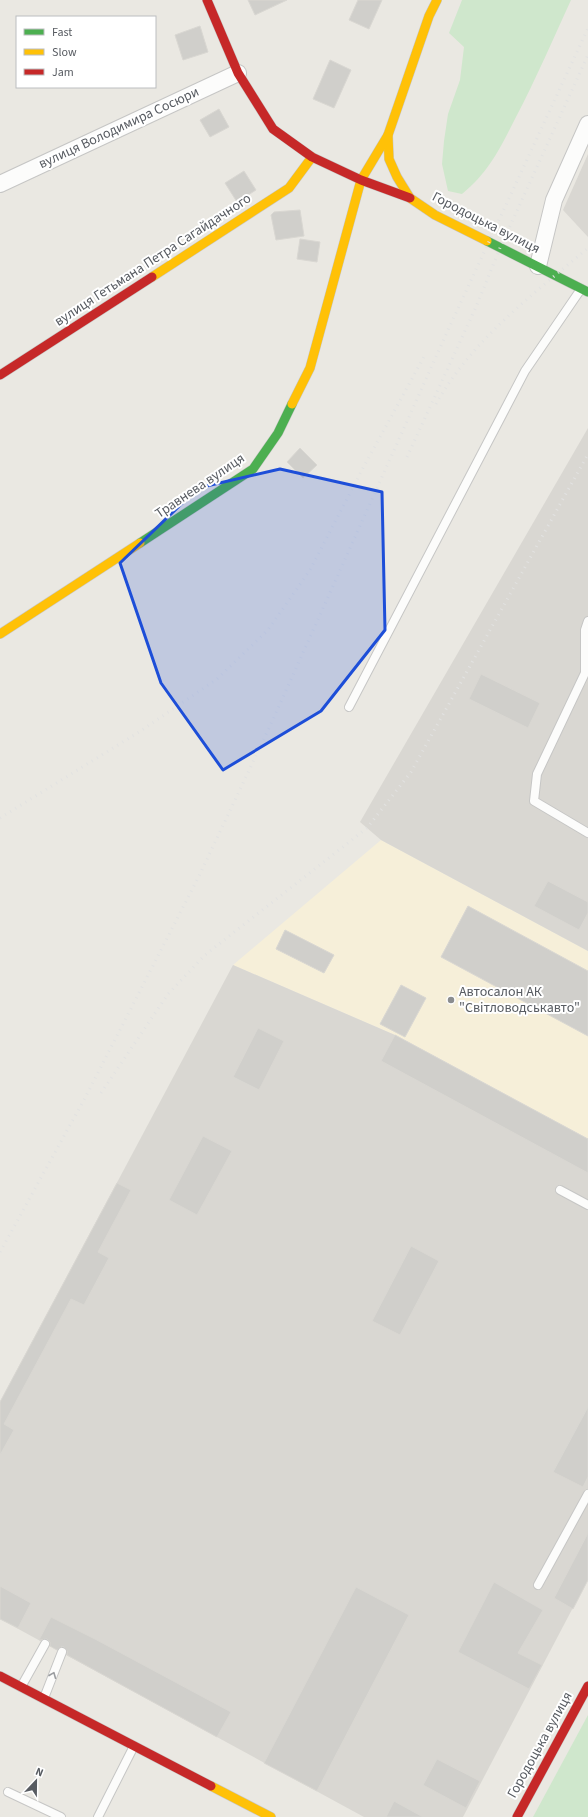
<svg xmlns="http://www.w3.org/2000/svg" width="588" height="1817" font-family="'Source Sans 3',sans-serif">
	<style>
		.commercial { fill: #f6efd9 }
		.industrial { fill: #d9d7d2 }
		.green { fill: #cfe7cc }
		.building { fill: #d0cfcb; stroke: #d9d7d2 }
		.lines { fill: none; stroke-linecap: round; stroke-linejoin: round }
		.lane-casing { stroke: #c6c6c5; stroke-width: 10 }
		.street-casing { stroke: #c6c6c5; stroke-width: 18 }
		.fast-casing { stroke: #c7c7c6; stroke-width: 10 }
		.slow-casing { stroke: #c7c7c6; stroke-width: 10 }
		.jam-casing { stroke: #c7c7c6; stroke-width: 10 }
		.lane { stroke: #fcfcfb; stroke-width: 8 }
		.street { stroke: #fcfcfb; stroke-width: 16 }
		.fast { stroke: #4caf50; stroke-width: 9 }
		.slow { stroke: #ffc107; stroke-width: 9 }
		.jam { stroke: #c62828; stroke-width: 9 }
		.rail { stroke: #e2e2e1; stroke-width: 3; stroke-dasharray: 1 5; stroke-linecap: butt }
		.oneway { stroke: #9a9c9f }
		.marked { fill: #1d4ed8; fill-opacity: 0.2; stroke: #1d4ed8; stroke-width: 3; stroke-linejoin: round }
		.poi-dot { fill: #8b8d8f; stroke: #fff; stroke-width: 1.5 }
		.labels { text-anchor: middle; dominant-baseline: central; stroke-width: 4; stroke-linejoin: round; paint-order: stroke }
		.street-label { font-size: 14px; fill: #585c62; stroke: #fff }
		.poi-label { font-size: 14px; fill: #585c62; stroke: #fff; text-anchor: start }
	</style>
	<rect width="100%" height="100%" fill="#eae8e2"/>
	<polygon class="commercial" points="381,840 588,951 588,1139 395,1035 233,965"/>
	<g class="industrial">
		<polygon points="588,154 588,237 563,210"/>
		<polygon points="588,428 588,951 381,840 360,822"/>
		<polygon points="233,965 395,1035 588,1139 588,1579 463,1817 364,1817 0,1619 0,1402"/>
	</g>
	<g class="green">
		<path d="M462,0H571C553,39 536,79 516,117C500,148 490,171 462,194L448,191L442,164L444,141L448,114L460,80L464,47L449,33Z"/>
		<polygon points="588,1715 588,1817 533,1817"/>
	</g>
	<g class="building">
		<polygon points="248,0 287,0 255,15"/>
		<polygon points="358,0 382,0 369,29 349,20"/>
		<polygon points="200,26 208,52 183,60 175,35"/>
		<polygon points="330,60 351,70 334,108 313,99"/>
		<polygon points="219,109 229,127 210,137 200,120"/>
		<polygon points="244,171 256,190 237,202 225,183"/>
		<polygon points="300,210 304,236 276,240 271,215 274,212"/>
		<polygon points="300,239 320,242 317,262 297,259"/>
		<polygon points="300,448 317,465 303,478 287,462"/>
		<polygon points="481,674 540,703 528,728 469,699"/>
		<polygon points="548,881 588,902 588,913 579,930 534,906"/>
		<polygon points="468,906 588,971 588,1036 441,957"/>
		<polygon points="285,930 334,955 324,973 276,949"/>
		<polygon points="401,985 426,998 405,1037 380,1024"/>
		<polygon points="258,1028 284,1041 259,1090 233,1077"/>
		<polygon points="395,1035 588,1139 588,1173 381,1061"/>
		<polygon points="203,1136 232,1151 197,1215 169,1200"/>
		<polygon points="117,1183 131,1190 98,1252 109,1258 84,1305 71,1299 4,1424 14,1430 0,1455 0,1402"/>
		<polygon points="411,1246 439,1261 400,1335 372,1321"/>
		<polygon points="588,1407 588,1477 583,1487 553,1472"/>
		<polygon points="588,1533 588,1580 573,1609 554,1598"/>
		<polygon points="494,1582 543,1610 518,1653 542,1665 529,1689 458,1652"/>
		<polygon points="0,1586 31,1603 18,1628 0,1619"/>
		<polygon points="356,1587 409,1615 317,1791 264,1763"/>
		<polygon points="51,1617 95,1639 231,1712 217,1737 67,1655 67,1651 64,1647 61,1647 57,1650 50,1646 50,1642 47,1639 39,1640"/>
		<polygon points="437,1759 480,1781 466,1808 423,1785"/>
		<polygon points="394,1801 423,1817 386,1817"/>
	</g>
	<g class="lines">
		<defs>
			<g id="lane">
				<polyline points="588,621 585,630 585,673 537,774 534,801 588,833"/>
				<polyline points="349,707 525,371 581,289"/>
				<polyline points="560,1190 588,1205"/>
				<polyline points="538,1585 588,1494"/>
				<polyline points="21,1687 45,1644"/>
				<polyline points="44,1698 62,1652"/>
				<polyline points="8,1792 61,1817"/>
				<polyline points="98,1817 134,1746"/>
			</g>
			<g id="street">
				<polyline points="0,184 238,73"/>
				<polyline points="538,266 554,200 588,124"/>
			</g>
			<g id="fast">
				<polyline points="487,241 588,292"/>
				<polyline points="140,543 253,469 278,433 292,404"/>
			</g>
			<g id="slow">
				<polyline points="437,0 429,16 388,135 389,159 397,177 410,198 435,215 487,241"/>
				<polyline points="152,277 289,188 312,157"/>
				<polyline points="292,404 310,368 361,180 388,135"/>
				<polyline points="0,634 140,543"/>
				<polyline points="211,1786 271,1817"/>
			</g>
			<g id="jam">
				<polyline points="207,0 238,73 273,129 312,157 361,180 410,198"/>
				<polyline points="0,375 152,277"/>
				<polyline points="0,1676 211,1786"/>
				<polyline points="517,1817 588,1686"/>
			</g>
		</defs>
		<use href="#lane" class="lane-casing"/>
		<use href="#street" class="street-casing"/>
		<use href="#fast" class="fast-casing"/>
		<use href="#slow" class="slow-casing"/>
		<use href="#jam" class="jam-casing"/>
		<use href="#lane" class="lane"/>
		<use href="#street" class="street"/>
		<use href="#fast" class="fast"/>
		<use href="#slow" class="slow"/>
		<use href="#jam" class="jam"/>
		<g class="rail">
			<path d="M436,404C472,340 532,295 588,248"/>
			<polyline points="407,457 476,307 500,248 588,55"/>
			<polyline points="0,818 139,732 217,679 268,630 310,570 363,468 425,355"/>
			<polyline points="101,1093 168,994 205,955 367,828 411,772 588,454"/>
			<polyline points="0,1252 85,1098 199,876 271,724 448,330 588,28"/>
		</g>
	</g>
	<defs><path id="oneway-chevron" d="M-2-3.5L2.5 0L-2 3.5" fill="none" stroke-width="1.6" stroke-linecap="round" stroke-linejoin="round"/></defs>
	<use class="oneway" href="#oneway-chevron" transform="translate(53 1675) rotate(-68)"/>
	<path class="marked" d="M280,469L382,492L385,630L321,711L223,770L161,683L120,563L198,488Z"/>
	<circle class="poi-dot" cx="451" cy="1000" r="4"/>
	<g class="labels">
		<g class="street-label">
			<text transform="translate(119 128) rotate(-25)">вулиця Володимира Сосюри</text>
			<text transform="translate(486 223) rotate(27)">Городоцька вулиця</text>
			<text transform="translate(153 260) rotate(-33)">вулиця Гетьмана Петра Сагайдачного</text>
			<text transform="translate(200 486) rotate(-34)">Травнева вулиця</text>
			<text transform="translate(540 1745) rotate(-61)">Городоцька вулиця</text>
		</g>
		<g class="poi-label">
			<text x="459" y="992">Автосалон АК<tspan x="459" dy="16">"Світловодськавто"</tspan></text>
		</g>
	</g>
	<rect x="16" y="16" width="140" height="72" fill="#ffffff" stroke="#bcbec0"/>
	<rect x="24" y="29" width="20" height="6" fill="#4caf50" stroke="#bcbec0"/>
	<text x="52" y="36" font-size="12" fill="#585c62">Fast</text>
	<rect x="24" y="49" width="20" height="6" fill="#ffc107" stroke="#bcbec0"/>
	<text x="52" y="56" font-size="12" fill="#585c62">Slow</text>
	<rect x="24" y="69" width="20" height="6" fill="#c62828" stroke="#bcbec0"/>
	<text x="52" y="76" font-size="12" fill="#585c62">Jam</text>
	<g transform="translate(36 1781) rotate(22)" stroke="#ffffff" stroke-width="3" paint-order="stroke">
	<path d="M0-3L7 15L0 10L-7 15Z" fill="#585c62"/>
	<text y="-6" font-size="11" font-weight="bold" text-anchor="middle" fill="#585c62">N</text>
	</g>
</svg>
